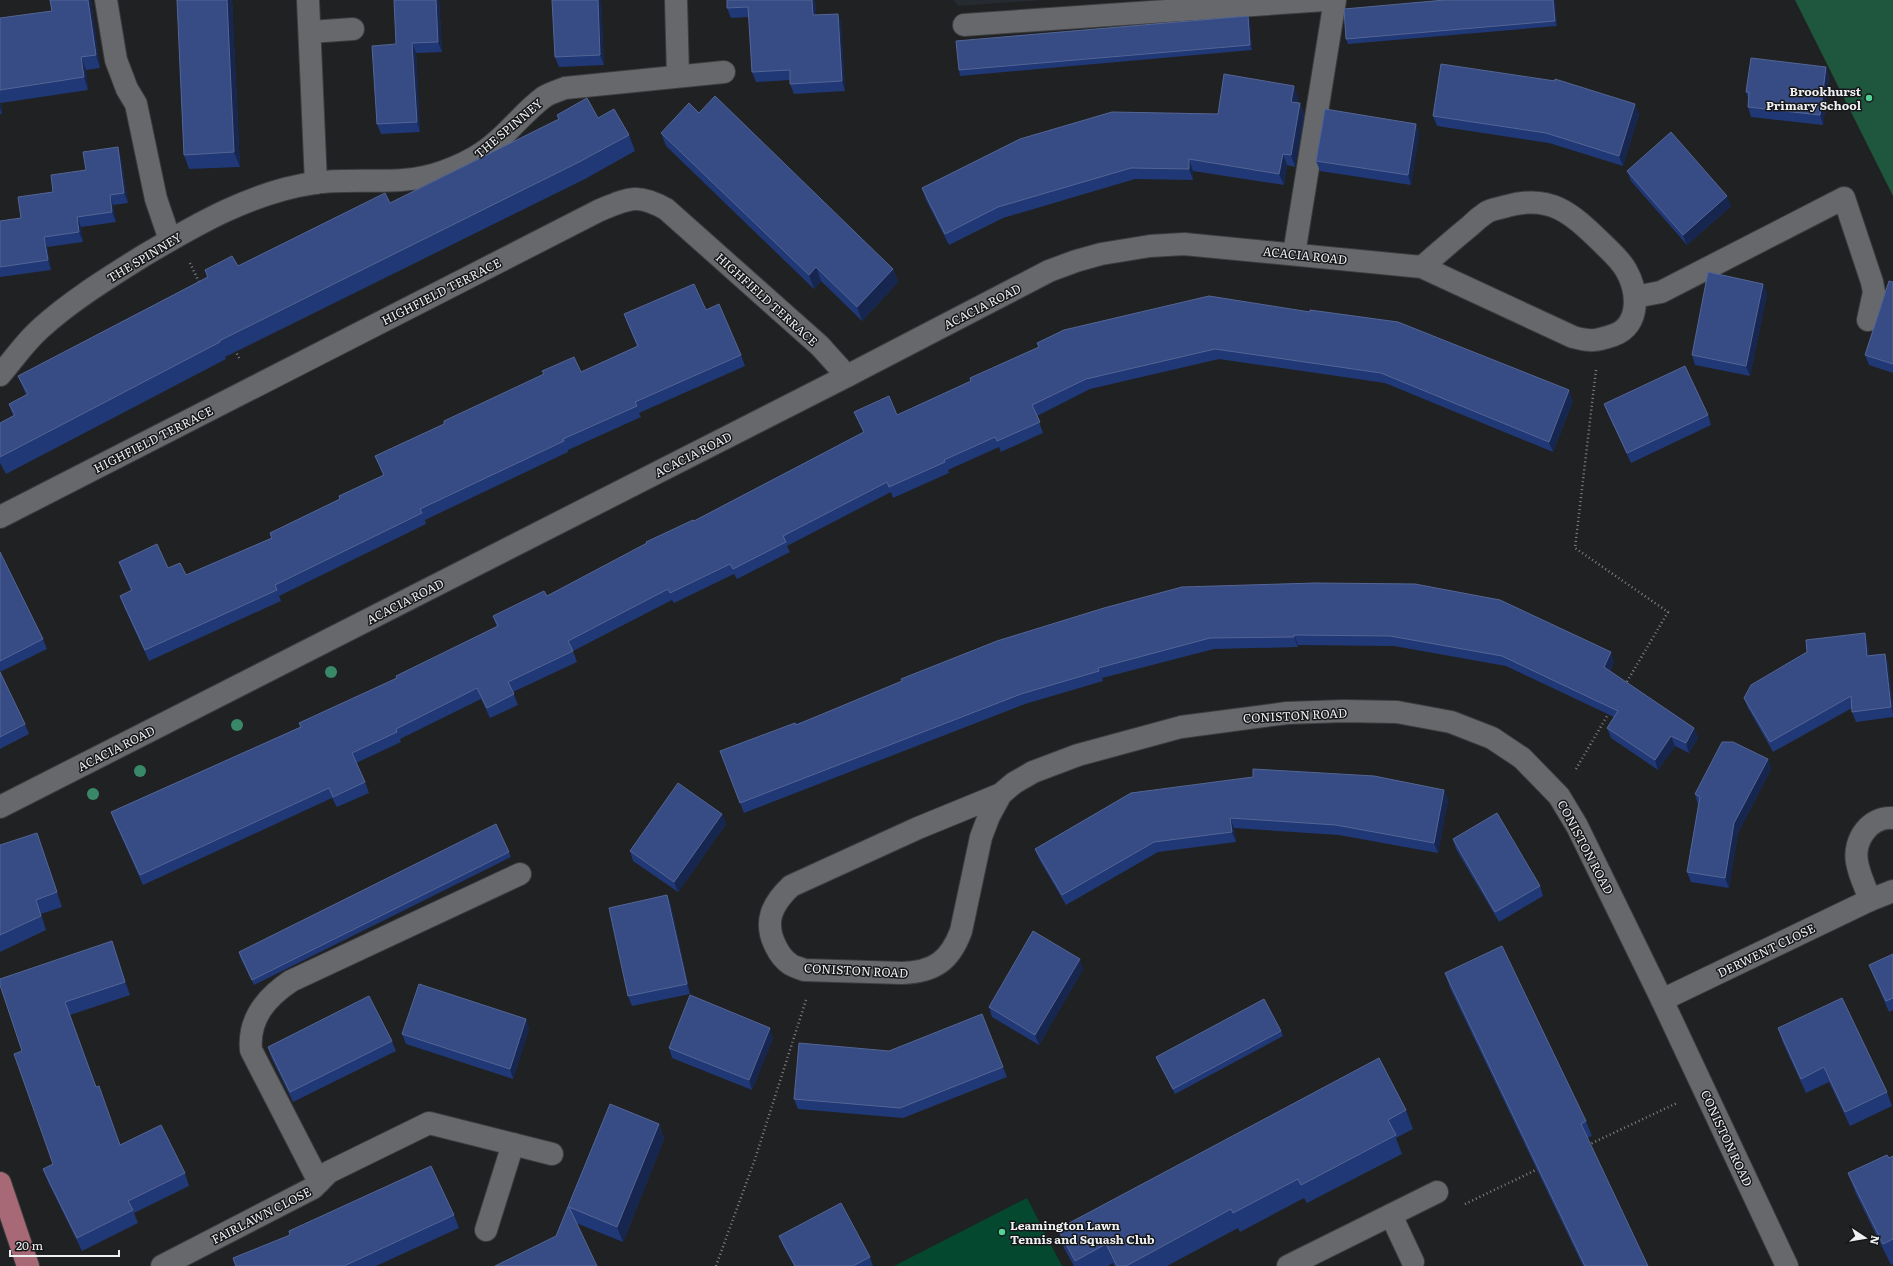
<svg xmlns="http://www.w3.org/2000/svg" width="1893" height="1266" font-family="Literata,serif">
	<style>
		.built { fill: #262a31 }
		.green { fill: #044830 }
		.forest { fill: #1e563e }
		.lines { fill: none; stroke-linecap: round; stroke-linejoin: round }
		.minor-casing { stroke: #3c3d3f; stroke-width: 24 }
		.major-casing { stroke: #3c3d3f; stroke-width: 24 }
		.path { stroke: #828385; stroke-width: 2.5; stroke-dasharray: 1 3; stroke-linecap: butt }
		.minor { stroke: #67686b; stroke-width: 22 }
		.major { stroke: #a86976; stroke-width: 22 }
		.tree { fill: #398969 }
		.wall { fill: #213876 }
		.shaded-wall { fill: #17264f }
		.building { fill: #374c84; stroke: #546595 }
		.poi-dot { fill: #53d396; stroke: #161719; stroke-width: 1.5 }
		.labels { text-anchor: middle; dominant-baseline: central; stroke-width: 3; stroke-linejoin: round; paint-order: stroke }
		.poi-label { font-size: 12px; font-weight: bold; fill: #eff0f2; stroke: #161719; text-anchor: end }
		.street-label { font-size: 12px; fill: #eff0f2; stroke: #161719 }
	</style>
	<rect width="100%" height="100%" fill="#1f2123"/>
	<polygon class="built" points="953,0 1043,0 958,6"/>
	<polygon class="green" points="1027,1198 1062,1266 894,1266"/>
	<polygon class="forest" points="1795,0 1893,0 1893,196"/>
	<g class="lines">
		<defs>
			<g id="minor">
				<polyline points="106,0 116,60 127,89 136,104 156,199 170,240"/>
				<polyline points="308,0 316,183"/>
				<polyline points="676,0 678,76"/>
				<polyline points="964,25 1325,0"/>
				<polyline points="310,32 353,29"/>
				<polyline points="1294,254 1335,0"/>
				<polyline points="1635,297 1661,292 1844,198 1872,282 1874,292 1868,320"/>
				<path d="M0,375C14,359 25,342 41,328C72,300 108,278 143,256C197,224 252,192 314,183C356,177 401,187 442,172C456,167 470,161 483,152C506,137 522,113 544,97C550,93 558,91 565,88L724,72"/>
				<path d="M0,517L600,210C629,198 638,193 666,209L820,346L847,376"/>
				<path d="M1001,794L989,816L981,837L961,931C950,961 934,972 902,973L804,970C800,968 794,967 790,964C784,960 779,953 776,947C763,922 772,904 791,886L918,828L1001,794L1014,783L1033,772L1078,755L1181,727L1287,713L1344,711L1397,712L1451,722L1492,738L1522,758L1559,796L1577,826L1662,1000L1787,1266"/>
				<path d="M0,807L847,376L1049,271L1076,261L1101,254L1150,246L1184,244L1422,267L1573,337C1591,342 1596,341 1614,335C1641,325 1638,291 1626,270C1620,259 1609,250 1600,241C1571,213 1550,194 1507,206C1501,208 1492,209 1487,212C1481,216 1475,221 1470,226C1454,239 1438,253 1422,267"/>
				<path d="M1870,900C1866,888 1859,875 1857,862C1853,840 1870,816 1893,818"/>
				<polyline points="1662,1000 1870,900 1893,891"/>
				<path d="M319,1182L251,1050C248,1018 267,997 291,981L520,874"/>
				<polyline points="1391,1215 1413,1262"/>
				<polyline points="486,1230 513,1144"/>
				<polyline points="162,1266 313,1188 329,1172 429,1123 552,1154"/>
				<polyline points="1288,1266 1437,1192"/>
			</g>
			<polyline id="major" points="0,1183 28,1266"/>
		</defs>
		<use href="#minor" class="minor-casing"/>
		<use href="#major" class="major-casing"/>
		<g class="path">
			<polyline points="190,263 200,284"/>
			<polyline points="235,350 240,360"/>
			<polyline points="1596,370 1575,548 1668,612 1625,685"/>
			<polyline points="1576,769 1610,711"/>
			<polyline points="1588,1145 1677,1103"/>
			<polyline points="1465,1204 1540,1168"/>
			<polyline points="716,1266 755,1159 806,1000"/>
		</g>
		<use href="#minor" class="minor"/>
		<use href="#major" class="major"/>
	</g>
	<g class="tree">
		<circle cx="331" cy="672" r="6"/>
		<circle cx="237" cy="725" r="6"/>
		<circle cx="140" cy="771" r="6"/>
		<circle cx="93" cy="794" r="6"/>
	</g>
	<g class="wall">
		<polygon points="50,0 91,0 100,68 86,70 88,90 1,103 2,114 0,114 0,18 52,11"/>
		<polygon points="177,0 232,0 240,167 189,169 184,155"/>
		<polygon points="394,0 439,0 442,52 416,53 420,132 381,134 377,124 396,44"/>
		<polygon points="601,0 604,65 559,67 555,57"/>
		<polygon points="727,0 815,0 816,15 838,14 841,24 845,91 794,94 790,84 790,80 756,82 752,72 749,17 731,18 727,8"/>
		<polygon points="1445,0 1555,0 1557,26 1348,44 1346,39"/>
		<polygon points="1248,16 1250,21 1252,50 960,76 959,70"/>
		<polygon points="1826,67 1829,77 1823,125 1751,117 1748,107 1749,99 1746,92"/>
		<polygon points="1298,97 1297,103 1300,103 1304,115 1295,167 1287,165 1284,185 1193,171 1193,180 1135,179 1003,218 949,245 926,200 922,188 1218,114"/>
		<polygon points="699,113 893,269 898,282 862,321 821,281 814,289 666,146 661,133"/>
		<polygon points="1639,114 1623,166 1549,143 1437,126 1433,116"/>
		<polygon points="557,115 598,118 629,135 635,151 585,179 225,357 226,359 6,474 0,463 0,423 13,416 9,404 26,395 18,376 207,277 205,270 238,266 390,203 559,119"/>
		<polygon points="1416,124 1419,134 1411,185 1320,171 1316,161"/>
		<polygon points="121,157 128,203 113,205 116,222 81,227 83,242 47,247 51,270 0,277 0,221 21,218 53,192 86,170"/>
		<polygon points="1627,171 1731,206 1687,245 1631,181"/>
		<polygon points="1893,282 1893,373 1869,365 1865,355"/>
		<polygon points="1763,284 1767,294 1750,376 1695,365 1692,355"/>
		<polygon points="1209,296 1573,401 1553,452 1385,383 1219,359 1090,389 1037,416 1043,433 1001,452 999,447 948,470 949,473 893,498 891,492 787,546 790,552 737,579 734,574 674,603 672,600 573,651 577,662 513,692 518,705 490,718 481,699 400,739 401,742 356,763 365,782 369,793 337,807 332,798 143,885 115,823 111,812 300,727 497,627 493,616 547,596 694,521 863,432 854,412 897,415 971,381 1039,347 1037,343"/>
		<polygon points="706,310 741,355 745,366 639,413 641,417 568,450 568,452 425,520 426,524 279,596 281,601 149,661 124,607 120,596 131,591 123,573 119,562 168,568 186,575 271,538 270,533 340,499 383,475 375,456 581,372 637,346 628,325 624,314"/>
		<polygon points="1604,404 1708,415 1711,425 1631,463 1608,414"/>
		<polygon points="0,552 43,639 47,649 0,672 25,724 29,734 0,749"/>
		<polygon points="1182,587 1614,662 1610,671 1694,728 1698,738 1689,753 1675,746 1658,770 1611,738 1607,728 1614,717 1506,666 1394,646 1298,645 1298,647 1214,649 1102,678 1103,681 1025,704 744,813 720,751"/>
		<polygon points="1868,644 1869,655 1885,654 1888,664 1893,706 1893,717 1856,722 1852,712 1852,708 1773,752 1748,708 1744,698"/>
		<polygon points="1768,759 1771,769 1738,833 1729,888 1691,882 1687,872 1698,805 1695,794"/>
		<polygon points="1444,790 1448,800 1438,853 1339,835 1234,828 1236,842 1158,852 1066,905 1039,859 1035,849 1131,793"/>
		<polygon points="722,814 726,824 678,892 633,861 630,851"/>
		<polygon points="37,833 62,907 41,914 46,930 0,952 0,845"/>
		<polygon points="1453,839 1540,886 1543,896 1499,922 1456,849"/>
		<polygon points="509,852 511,857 254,985 240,957 239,952"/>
		<polygon points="667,895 671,905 690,994 632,1006 628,996"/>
		<polygon points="112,941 130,995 70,1015 96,1087 120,1145 185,1173 189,1186 134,1213 138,1223 82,1251 48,1182 43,1169 53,1164 22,1051"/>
		<polygon points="1893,954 1893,1010 1889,1012 1873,975 1869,965"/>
		<polygon points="1083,969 1039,1045 992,1017 989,1007"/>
		<polygon points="1445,973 1586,1121 1592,1136 1587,1138 1648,1266 1583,1266 1450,988"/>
		<polygon points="526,1019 529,1029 513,1079 406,1044 402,1034"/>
		<polygon points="1778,1028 1887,1092 1892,1106 1850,1126 1829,1082 1806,1093 1783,1043"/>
		<polygon points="1281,1031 1283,1036 1175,1094 1158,1062 1156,1057"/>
		<polygon points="773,1038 752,1090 672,1058 669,1048"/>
		<polygon points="392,1041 396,1051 293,1102 271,1057 268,1047"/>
		<polygon points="1003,1067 1007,1077 903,1118 798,1109 794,1099"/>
		<polygon points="610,1104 659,1124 664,1139 623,1242 576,1223 556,1236"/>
		<polygon points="1406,1110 1413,1129 1396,1138 1402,1154 1307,1203 1304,1198 1240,1232 1238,1228 1167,1266 1114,1266 1113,1263 1108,1266 1074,1266 1064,1248 1058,1229"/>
		<polygon points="1893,1156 1893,1264 1891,1265 1856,1194 1848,1173"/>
		<polygon points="454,1215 459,1228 376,1266 235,1266 233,1258"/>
		<polygon points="779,1236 870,1257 873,1266 794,1266 783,1246"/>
	</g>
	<g class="shaded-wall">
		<polygon points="88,0 91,0 100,68 96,55"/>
		<polygon points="227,0 232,0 240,167 234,152"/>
		<polygon points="436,0 439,0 442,52 438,42"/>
		<polygon points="598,0 601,0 604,65 600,55"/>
		<polygon points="812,0 815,0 817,25 813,15"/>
		<polygon points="1553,0 1555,0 1557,26 1555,21"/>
		<polygon points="838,14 841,24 845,91 842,81"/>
		<polygon points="1248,16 1250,21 1252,50 1250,45"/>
		<polygon points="412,43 416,53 420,132 417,122"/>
		<polygon points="81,57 86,70 88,90 84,77"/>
		<polygon points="1826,67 1829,77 1823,125 1820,115"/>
		<polygon points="1294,86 1298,97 1295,113 1291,102"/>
		<polygon points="0,102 1,103 2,114 0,109"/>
		<polygon points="1300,103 1304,115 1295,167 1291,155"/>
		<polygon points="1635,104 1639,114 1623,166 1619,156"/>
		<polygon points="1416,124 1419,134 1411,185 1408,175"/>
		<polygon points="118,147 121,157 128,203 124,193"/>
		<polygon points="1283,154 1287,165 1284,185 1279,174"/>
		<polygon points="1189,159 1193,171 1193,180 1189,169"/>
		<polygon points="110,195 113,205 116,222 112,212"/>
		<polygon points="1727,196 1731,206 1687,245 1683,235"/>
		<polygon points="77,217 81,227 83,242 79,232"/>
		<polygon points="44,237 47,247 51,270 48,260"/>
		<polygon points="816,267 821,281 814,289 809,275"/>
		<polygon points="893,269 898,282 862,321 857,307"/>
		<polygon points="1763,284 1767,294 1750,376 1746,366"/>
		<polygon points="1569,390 1573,401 1553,452 1549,442"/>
		<polygon points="1865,633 1868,644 1870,666 1867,656"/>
		<polygon points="1294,635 1298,645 1298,647 1294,637"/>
		<polygon points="1611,652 1614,662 1607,677 1604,667"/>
		<polygon points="1885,654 1888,664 1893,706 1893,714 1891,707"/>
		<polygon points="1694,728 1698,738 1689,753 1686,743"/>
		<polygon points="1671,736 1675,746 1658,770 1655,760"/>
		<polygon points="1768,759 1771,769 1738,833 1729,888 1725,878 1734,823"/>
		<polygon points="1444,790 1448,800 1438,853 1434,843"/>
		<polygon points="722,814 726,824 678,892 674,882"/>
		<polygon points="1230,818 1234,828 1236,842 1232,832"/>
		<polygon points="667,895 671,905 690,994 687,984"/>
		<polygon points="112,941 116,954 130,995 125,982"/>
		<polygon points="1080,959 1083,969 1039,1045 1035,1035"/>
		<polygon points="526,1019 529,1029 513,1079 510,1069"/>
		<polygon points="770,1028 773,1038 752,1090 749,1080"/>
		<polygon points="659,1124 664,1139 623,1242 617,1227"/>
	</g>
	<g class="building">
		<polygon points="50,0 88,0 96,55 81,57 84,77 0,90 0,18 52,11"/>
		<polygon points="177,0 227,0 234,152 184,155"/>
		<polygon points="394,0 436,0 438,42 412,43 417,122 377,124 372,46 396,44"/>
		<polygon points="552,0 598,0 600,55 555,57"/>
		<polygon points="727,0 812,0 813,15 838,14 842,81 790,84 790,70 752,72 748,7 727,8"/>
		<polygon points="1445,0 1553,0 1555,21 1346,39 1344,9"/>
		<polygon points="1248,16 1250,45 959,70 956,41"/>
		<polygon points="1751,58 1826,67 1820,115 1748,107 1749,92 1746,92"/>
		<polygon points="1441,64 1555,81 1555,79 1635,104 1619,156 1546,133 1433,116"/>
		<polygon points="1224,74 1294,86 1291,102 1300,103 1291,155 1283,154 1279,174 1189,159 1189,169 1131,168 998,207 945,234 922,188 1020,139 1112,112 1218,114"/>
		<polygon points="715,96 893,269 857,307 816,267 809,275 661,133 689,103 699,113"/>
		<polygon points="587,98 598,118 614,109 629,135 579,162 219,341 220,342 0,457 0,423 15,415 9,404 28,394 18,376 208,277 205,270 232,256 238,266 385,193 390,203 559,119 557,115"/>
		<polygon points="1325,109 1416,124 1408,175 1316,161"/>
		<polygon points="1671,132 1727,196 1683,235 1627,171"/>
		<polygon points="118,147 124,193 110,195 112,212 77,217 79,232 44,237 48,260 0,267 0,221 21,218 18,197 53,192 51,175 86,170 83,152"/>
		<polygon points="1708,272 1763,284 1746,366 1692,355"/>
		<polygon points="1889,281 1893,282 1893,364 1865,355"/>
		<polygon points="694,284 706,310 719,304 741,355 635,402 637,406 563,439 564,441 420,509 422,513 275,585 277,590 145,650 120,596 132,590 119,562 157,544 168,568 180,563 186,575 272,538 270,533 340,499 339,496 384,475 375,456 444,424 444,421 544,374 542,371 574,357 581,372 638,346 624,314"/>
		<polygon points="1209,296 1310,312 1310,310 1398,322 1569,390 1549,442 1381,373 1215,349 1086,379 1032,405 1040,422 997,441 995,437 944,460 945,462 889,487 887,482 783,536 786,542 733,569 730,564 670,593 668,589 568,641 573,651 508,682 514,694 487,708 477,688 396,729 397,732 352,753 365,782 333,797 329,788 140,875 111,812 301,727 299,723 397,678 396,676 498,626 493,616 544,591 547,596 647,543 646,542 693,520 694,521 864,432 854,412 889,396 897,415 971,381 970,378 1039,347 1037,343 1064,330"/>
		<polygon points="1685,366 1708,415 1627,453 1604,404"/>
		<polygon points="0,552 43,639 0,661"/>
		<polygon points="1315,583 1415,584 1500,600 1611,652 1604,667 1694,728 1686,743 1671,736 1655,760 1607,728 1618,711 1502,656 1390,636 1294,635 1294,637 1210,638 1098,668 1099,671 1021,694 740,803 720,751 795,723 796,725 902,681 901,679 997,641 1104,608 1182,587"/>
		<polygon points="1865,633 1867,656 1885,654 1891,707 1852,712 1851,696 1770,742 1744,698 1751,685 1807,652 1806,640"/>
		<polygon points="0,672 25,724 0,737"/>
		<polygon points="1722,742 1733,742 1768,759 1734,823 1725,878 1687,872 1700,797 1695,794"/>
		<polygon points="1253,769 1374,776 1444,790 1434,843 1336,825 1230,818 1232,832 1154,842 1062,895 1035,849 1131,793 1253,777"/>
		<polygon points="678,783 722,814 674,882 630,851"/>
		<polygon points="1497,813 1540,886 1495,912 1453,839"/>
		<polygon points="496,824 509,852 252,980 239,952"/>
		<polygon points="37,833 57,892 36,900 41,916 0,935 0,845"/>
		<polygon points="667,895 687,984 628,996 609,908"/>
		<polygon points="1033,931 1080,959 1035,1035 989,1007"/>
		<polygon points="112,941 125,982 65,1002 96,1087 99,1086 120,1145 161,1125 185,1173 128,1201 133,1210 77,1238 43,1169 53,1164 14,1054 22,1051 0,985 0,979"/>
		<polygon points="1502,946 1586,1121 1581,1124 1648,1266 1585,1266 1445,973"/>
		<polygon points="1893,954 1893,998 1886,1001 1869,965"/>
		<polygon points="419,984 526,1019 510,1069 402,1034"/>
		<polygon points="690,995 770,1028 749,1080 669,1048"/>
		<polygon points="369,996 392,1041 290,1092 268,1047"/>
		<polygon points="1842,998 1887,1092 1845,1112 1824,1067 1801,1079 1778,1028"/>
		<polygon points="1264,999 1281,1031 1173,1089 1156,1057"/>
		<polygon points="982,1014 1003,1067 900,1108 794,1099 799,1043 889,1051"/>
		<polygon points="1379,1058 1406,1110 1388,1120 1396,1135 1301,1185 1298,1179 1233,1213 1231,1209 1126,1266 1117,1266 1106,1244 1075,1261 1058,1229"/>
		<polygon points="610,1104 659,1124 617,1227 569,1207 597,1266 495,1266 556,1236"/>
		<polygon points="1887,1155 1889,1158 1893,1156 1893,1239 1883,1244 1848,1173"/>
		<polygon points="431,1166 454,1215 344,1266 236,1266 233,1258 290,1235 289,1231"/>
		<polygon points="841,1203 870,1257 853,1266 795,1266 779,1236"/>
	</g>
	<g class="poi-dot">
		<circle cx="1869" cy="98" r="4"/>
		<circle cx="1002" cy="1232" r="4"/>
	</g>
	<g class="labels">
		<g class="poi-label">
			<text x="1861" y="91">Brookhurst<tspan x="1861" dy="14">Primary School</tspan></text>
			<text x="1010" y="1225" text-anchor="start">Leamington Lawn<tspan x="1010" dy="14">Tennis and Squash Club</tspan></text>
		</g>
		<g class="street-label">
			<text transform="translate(508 128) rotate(-40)">THE SPINNEY</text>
			<text transform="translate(1305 255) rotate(6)">ACACIA ROAD</text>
			<text transform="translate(144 257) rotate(-31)">THE SPINNEY</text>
			<text transform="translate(441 291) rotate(-27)">HIGHFIELD TERRACE</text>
			<text transform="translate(767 299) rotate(42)">HIGHFIELD TERRACE</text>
			<text transform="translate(982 306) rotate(-27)">ACACIA ROAD</text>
			<text transform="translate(153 439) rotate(-27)">HIGHFIELD TERRACE</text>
			<text transform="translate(693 454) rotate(-27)">ACACIA ROAD</text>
			<text transform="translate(405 601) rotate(-27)">ACACIA ROAD</text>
			<text transform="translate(1295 715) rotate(-3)">CONISTON ROAD</text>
			<text transform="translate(116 748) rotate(-27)">ACACIA ROAD</text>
			<text transform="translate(1586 847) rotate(62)">CONISTON ROAD</text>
			<text transform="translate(1766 950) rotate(-26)">DERWENT CLOSE</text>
			<text transform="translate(856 970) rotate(3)">CONISTON ROAD</text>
			<text transform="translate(1727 1138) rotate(65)">CONISTON ROAD</text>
			<text transform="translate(261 1215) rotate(-27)">FAIRLAWN CLOSE</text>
		</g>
	</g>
	<g transform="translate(1865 1238) rotate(102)" stroke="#161719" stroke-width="3" paint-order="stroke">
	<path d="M0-3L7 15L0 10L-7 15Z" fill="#eff0f2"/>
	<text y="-6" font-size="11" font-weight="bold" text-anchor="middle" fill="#eff0f2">N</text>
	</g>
	<path d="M10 1250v6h109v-6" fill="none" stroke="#eff0f2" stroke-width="2"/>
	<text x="16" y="1250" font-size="12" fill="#eff0f2" stroke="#161719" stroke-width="3" paint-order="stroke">20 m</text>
</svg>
